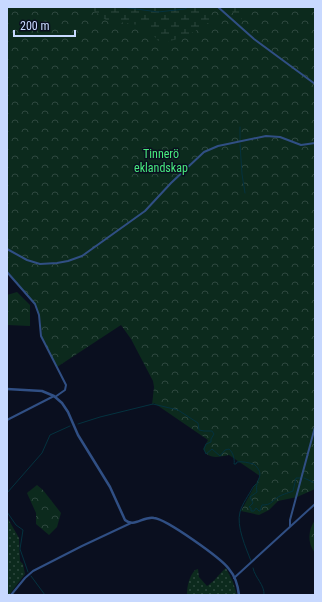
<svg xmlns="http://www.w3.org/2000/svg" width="322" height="602" font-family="'Roboto Condensed',sans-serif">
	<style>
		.grass { fill: url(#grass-dots) }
		.forest { fill: url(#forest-crowns) }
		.wetland { fill: url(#wetland-marsh) }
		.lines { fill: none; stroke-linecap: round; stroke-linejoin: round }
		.stream { stroke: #04323f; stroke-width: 1 }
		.minor { stroke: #304f84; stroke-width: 2 }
		.tertiary { stroke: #304f84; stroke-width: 2.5 }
		.labels { text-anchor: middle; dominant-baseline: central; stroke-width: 3; stroke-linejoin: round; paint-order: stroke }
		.park-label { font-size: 12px; fill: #48eb7f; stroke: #0a0f1f }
	</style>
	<defs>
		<pattern id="grass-dots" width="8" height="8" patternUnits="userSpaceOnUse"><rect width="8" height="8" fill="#0c2a1d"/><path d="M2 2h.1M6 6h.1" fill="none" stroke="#2e483f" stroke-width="1.8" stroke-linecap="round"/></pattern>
		<pattern id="forest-crowns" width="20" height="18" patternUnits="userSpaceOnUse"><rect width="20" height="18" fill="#0c2a1d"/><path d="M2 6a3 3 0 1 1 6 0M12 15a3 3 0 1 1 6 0" fill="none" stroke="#2e483f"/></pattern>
		<pattern id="wetland-marsh" width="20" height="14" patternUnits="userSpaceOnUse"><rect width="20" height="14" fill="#0c2a1d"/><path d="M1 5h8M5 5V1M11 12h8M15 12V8" fill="none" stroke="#2e483f"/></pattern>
	</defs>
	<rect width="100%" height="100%" fill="#0a0f1f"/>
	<g class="grass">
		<polygon points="7,517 19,538 20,561 23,564 25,574 9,595 7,595"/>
		<path d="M226,568L233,582L237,595H187C187,586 189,577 195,570L198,569L199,577L207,586C214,582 219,574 226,568Z"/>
	</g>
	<g class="forest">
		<path d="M7,7H315V489L297,497L278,501L269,510L259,515L241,511L260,476L229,455C218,457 209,460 203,449L208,440L154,403L152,405L154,387L153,381L131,339L121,325L57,367L42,338L40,318L35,305L9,275H7Z"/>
		<polygon points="17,292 30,305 30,326 7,325 7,295"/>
		<polygon points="37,485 43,490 61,513 57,527 49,535 36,524 36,513 27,493"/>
		<path d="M315,520V553C307,543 308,530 315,520Z"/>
	</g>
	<g class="wetland">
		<path d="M89,7H205L214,24L206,23C193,35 177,39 161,44L145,26L106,20Z"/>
		<polygon points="228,7 247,7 241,20"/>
	</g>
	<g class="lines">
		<g class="stream">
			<polyline points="122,7 158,12 185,9 188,7"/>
			<polyline points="240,141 240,127"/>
			<polyline points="240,144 242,174 245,193"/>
			<path d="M78,424L100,417L153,404L178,410L198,423L199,430L204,431H212L214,434L211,439V442L206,444L204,449L206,454L212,449L220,456L225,450L229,449C233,452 235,460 234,464H236L237,462C242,461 249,463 254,464C267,476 254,479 257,492L250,497L253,503L249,507L251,508V511H254L256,508L259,511H260L262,505C271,505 271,502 277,498C280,495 288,493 293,491L296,478H300"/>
			<polyline points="304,478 315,483"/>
			<polyline points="7,493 42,453 50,435 70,426"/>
			<polyline points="7,512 16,525 23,530 20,549 28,572"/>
			<path d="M251,561C246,548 236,526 240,512C242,504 249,495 253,487L256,484"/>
			<path d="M253,568C255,578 265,585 264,595"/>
			<polyline points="31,576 45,595"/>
		</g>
		<g class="minor">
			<polyline points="218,7 254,39 315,84"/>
			<polyline points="7,249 27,260 40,264 57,263 68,261 82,256 145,211 171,183 204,152 218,146 266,136 280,137 301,145 315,143"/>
			<polyline points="7,272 35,304 39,315 41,336 66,385 65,390 55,397"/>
			<polyline points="7,420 54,396"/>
			<polyline points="290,526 290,520 315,427"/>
			<polyline points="234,578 315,504"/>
			<polyline points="11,595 25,578 33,571 82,546 131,523"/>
		</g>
		<path class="tertiary" d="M7,389L42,391L54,396L62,403L68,412L78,435L110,487L125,520C134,528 143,516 154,518C166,519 221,558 229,569C235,576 238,586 239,595"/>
	</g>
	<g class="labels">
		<g class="park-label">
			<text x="161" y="154">Tinnerö<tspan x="161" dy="14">eklandskap</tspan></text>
		</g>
	</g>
	<rect width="322" height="602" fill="none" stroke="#c8d9ff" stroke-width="16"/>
	<path d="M14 30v6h61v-6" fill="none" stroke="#c8d9ff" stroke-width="2"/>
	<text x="20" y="30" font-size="12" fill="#c8d9ff" stroke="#0a0f1f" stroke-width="3" paint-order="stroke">200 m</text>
</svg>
